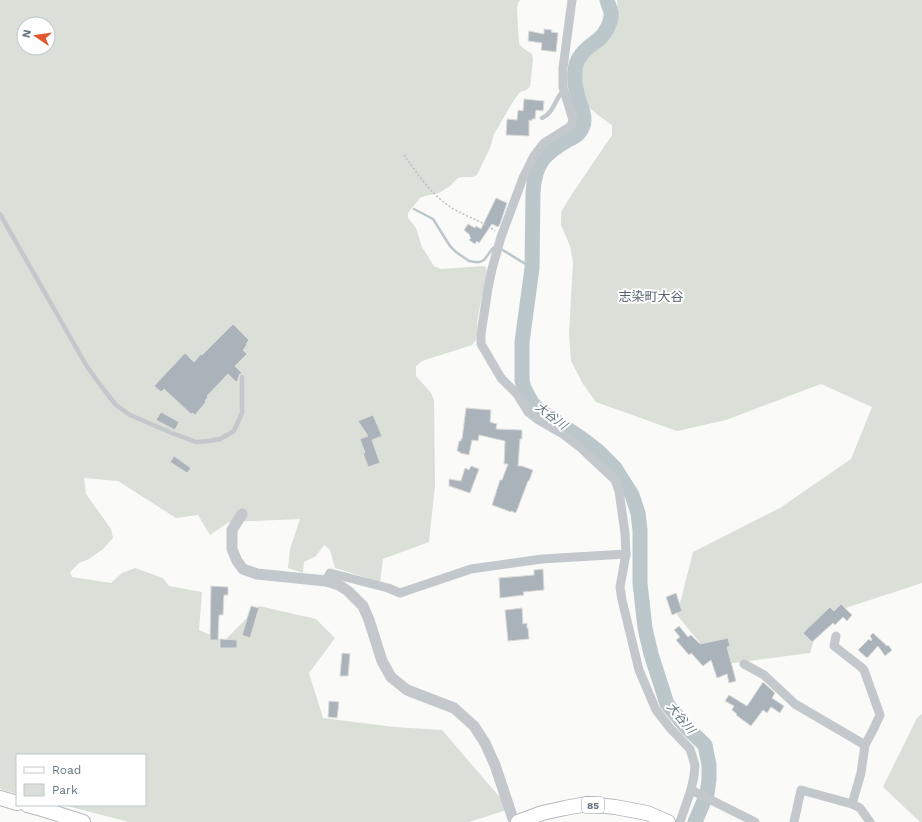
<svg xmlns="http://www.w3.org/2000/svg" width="922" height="822" font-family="'Work Sans','Noto Sans JP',sans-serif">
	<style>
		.green { fill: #dadfd7; fill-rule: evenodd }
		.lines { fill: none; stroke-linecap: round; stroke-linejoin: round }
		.stream { stroke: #bbc7cb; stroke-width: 2.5 }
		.river { stroke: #bbc7cb; stroke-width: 15 }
		.building { fill: #aab3b9; stroke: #dcdcda }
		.primary-casing { stroke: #b5babe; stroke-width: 16 }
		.path { stroke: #bbbfc2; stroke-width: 1.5; stroke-dasharray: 2 2; stroke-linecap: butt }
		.service { stroke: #c3c8cc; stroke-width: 4.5 }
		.minor { stroke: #c3c8cc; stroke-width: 9 }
		.tertiary { stroke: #c3c8cc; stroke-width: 11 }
		.primary { stroke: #fff; stroke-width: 14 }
		.labels { text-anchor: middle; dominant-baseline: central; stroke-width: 4; stroke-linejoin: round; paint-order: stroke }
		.shield { fill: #fff; stroke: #939fa8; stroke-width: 1 }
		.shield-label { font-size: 10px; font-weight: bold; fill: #657683 }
		.water-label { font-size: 12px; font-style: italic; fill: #60757c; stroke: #fff }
		.quarter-label { font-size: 13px; fill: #57646e; stroke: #fff }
	</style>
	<rect width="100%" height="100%" fill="#fafaf8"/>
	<g class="green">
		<path d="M0,0H520L518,3L517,8L519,44L523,48L532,54L533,60L530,87L526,90L520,92L514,100L494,134L490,148L477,175L472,177H463L458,178L450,186L439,193L425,196L420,198L408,213V218L416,228L422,247L434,266L441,269L484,266L486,268L487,272L478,316L476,340L472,345L422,361L416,366V376L431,393L434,400L435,485L429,542L383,559L380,582L335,568L330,550L324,545L316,556L304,562L303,573L288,568L290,549L300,519L229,522L210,535L198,515L176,518L118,481L84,478L86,494L111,529L113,538L103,549L89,559L79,563L70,572L72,577L111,583L122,573L135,568L163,578L169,586L202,592L199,630L224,641L259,606L316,619L335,638L309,673L323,718L394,727L442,730L510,809L469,822H129L63,805H145V755H17V794L0,789ZM24,24H48V48H24Z"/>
		<path d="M617,0H922V583L821,616L810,653L718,665L677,615L693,552L780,508L851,459L872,407L821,384L726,420L677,431L596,402L583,384L571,361L569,334L573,262L570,246L561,225V212L572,194L612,135V125C606,121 589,109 586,104C581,98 579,88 579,81C577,50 602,52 613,30C618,21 618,10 617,0Z"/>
		<polygon points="922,714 922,822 920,822 883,787 917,718"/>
	</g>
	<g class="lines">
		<g class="stream">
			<polyline points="414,209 433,219 450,246 456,252 469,261 475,262 480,262 484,260 493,248 496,247"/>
			<polyline points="501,249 532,268"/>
		</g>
		<path class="river" d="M607,0C608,4 610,8 611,12C612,21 606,33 599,39C593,44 586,48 581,55C577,60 575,66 575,72C574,79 575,86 577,93C579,105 588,117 582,128C580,134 574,137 568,140C544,154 535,163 533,192L532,268L522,342V380L524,388L532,403L539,410L581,438L598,451L615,468L632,495L638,513L640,530V583L645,628L651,654L667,704L686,727L705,745L709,765V779L707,794L695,822"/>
	</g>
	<g class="building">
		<polygon points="544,29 552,30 551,32 558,33 556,52 541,50 542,43 528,41 529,31 544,34"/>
		<polygon points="524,99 544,101 543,111 536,110 535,119 532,119 532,121 529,120 529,136 506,135 507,119 517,120 518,110 523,111"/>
		<polygon points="496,198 507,203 500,224 498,227 492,224 479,243 477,241 475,244 469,240 471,238 469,236 470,235 464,230 468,224 475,228 476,226 481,229"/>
		<polygon points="233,324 249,340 246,344 247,345 243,350 247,354 235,366 242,373 239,375 238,380 236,382 228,374 207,396 208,397 205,401 206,402 195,415 193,413 191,414 164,389 161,392 154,386 185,353 194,362 201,354 202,355"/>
		<polygon points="466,408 491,410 490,422 497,424 496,429 522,430 522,439 520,439 518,466 522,466 533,470 529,481 528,481 516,513 511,511 511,512 492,505 500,480 502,480 508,464 504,464 505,441 479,435 478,441 472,440 469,455 460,453 460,452 457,451 459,441 461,441 461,439 462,439"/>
		<polygon points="161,412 179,422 175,430 156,420"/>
		<polygon points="373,415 382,436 372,440 380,463 368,467 363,453 365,453 360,439 368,436 358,421"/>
		<polygon points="174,456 191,468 187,473 170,462"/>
		<polygon points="471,466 479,469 470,493 449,486 449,479 461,481 465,468 469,470"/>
		<polygon points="543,569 544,590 523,592 524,595 500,598 499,578 534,575 534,570"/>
		<polygon points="211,586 228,587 228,595 224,595 223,615 219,615 218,640 210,640"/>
		<polygon points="676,593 682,611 672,615 666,597"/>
		<polygon points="841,604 852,615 847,621 843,617 835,625 833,623 812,642 803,633 830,607 834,611"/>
		<polygon points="251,606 259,608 250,638 242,635"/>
		<polygon points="522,608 523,624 527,623 527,628 528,628 529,639 508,641 505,610"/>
		<polygon points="679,626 688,637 691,635 700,644 728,638 730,646 727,647 736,681 729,683 727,674 717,678 711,660 703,666 691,653 689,655 676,640 680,637 674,630"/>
		<polygon points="873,633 887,646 888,645 892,650 885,656 878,646 867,658 858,650 869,639 871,641 872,639 870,636"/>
		<polygon points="220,639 237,640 237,648 220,648"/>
		<polygon points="342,653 350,654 348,676 340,676"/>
		<polygon points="763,682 775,693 772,698 784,706 780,713 771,707 767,713 763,710 751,726 736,715 737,714 732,710 734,706 725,701 729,695 747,706"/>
		<polygon points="329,701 339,702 337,718 328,717"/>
	</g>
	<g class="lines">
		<defs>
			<g id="primary">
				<polyline points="0,798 17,803"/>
				<polyline points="27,805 42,809 83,822"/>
				<polyline points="518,822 542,813 565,808 587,804 615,807 647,813 668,822"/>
			</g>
		</defs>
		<use href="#primary" class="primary-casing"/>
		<path class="path" d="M404,155C417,173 430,193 449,206C463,216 481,220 495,231"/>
		<g class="service">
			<path d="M542,118C554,113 555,98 564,90"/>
			<polyline points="0,214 86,365 101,386 116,405 130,415 172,433 196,442 209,441 220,439 234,431 242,413 242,377"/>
		</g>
		<g class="minor">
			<polyline points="572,0 563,68 563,87 573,120 571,126 544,143 534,156 523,178 501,237 492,269 488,288 481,334 481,344 501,378 517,394 528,412 537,419 563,434 581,448 615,480 619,491 625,533 626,554 620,587 622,600 639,670 656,710 670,728 690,749 695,765 694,776 691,790 680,822"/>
			<polyline points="326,581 330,573 388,588 400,593 471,569 542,559 626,554"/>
			<polyline points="836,636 834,646 861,667 864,670 880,715 873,730 865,745 861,773 852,804"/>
			<polyline points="744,664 764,675 795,704 865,745"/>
			<polyline points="691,790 755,822"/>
			<polyline points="794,822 801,790 852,804 860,808 870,822"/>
		</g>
		<polyline class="tertiary" points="242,514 232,530 232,549 237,561 243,569 257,574 326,581 339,585 348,591 363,606 369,620 382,661 391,677 407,690 454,708 474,726 485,743 495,765 514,822"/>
		<use href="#primary" class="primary"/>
	</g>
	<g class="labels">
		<rect class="shield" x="582" y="797" width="22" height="16" rx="3"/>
		<g class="shield-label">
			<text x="593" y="805">85</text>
		</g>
		<g class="water-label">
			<text transform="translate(551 416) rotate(37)">大谷川</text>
			<text transform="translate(681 718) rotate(50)">大谷川</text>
		</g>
		<g class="quarter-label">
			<text x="651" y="296">志染町大谷</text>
		</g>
	</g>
	<rect x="16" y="754" width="130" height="52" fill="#ffffff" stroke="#c1c8cd"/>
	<rect x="24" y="767" width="20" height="6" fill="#ffffff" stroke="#c1c8cd"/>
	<text x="52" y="774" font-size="12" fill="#657683">Road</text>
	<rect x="24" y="784" width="20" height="12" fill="#dadfd7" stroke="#c1c8cd"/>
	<text x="52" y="794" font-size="12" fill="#657683">Park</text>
	<g transform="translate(36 36) rotate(283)"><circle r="19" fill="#ffffff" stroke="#c1c8cd"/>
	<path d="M0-3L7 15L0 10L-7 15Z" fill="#e4572e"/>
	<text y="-6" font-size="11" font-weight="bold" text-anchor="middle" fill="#657683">N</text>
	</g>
</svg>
